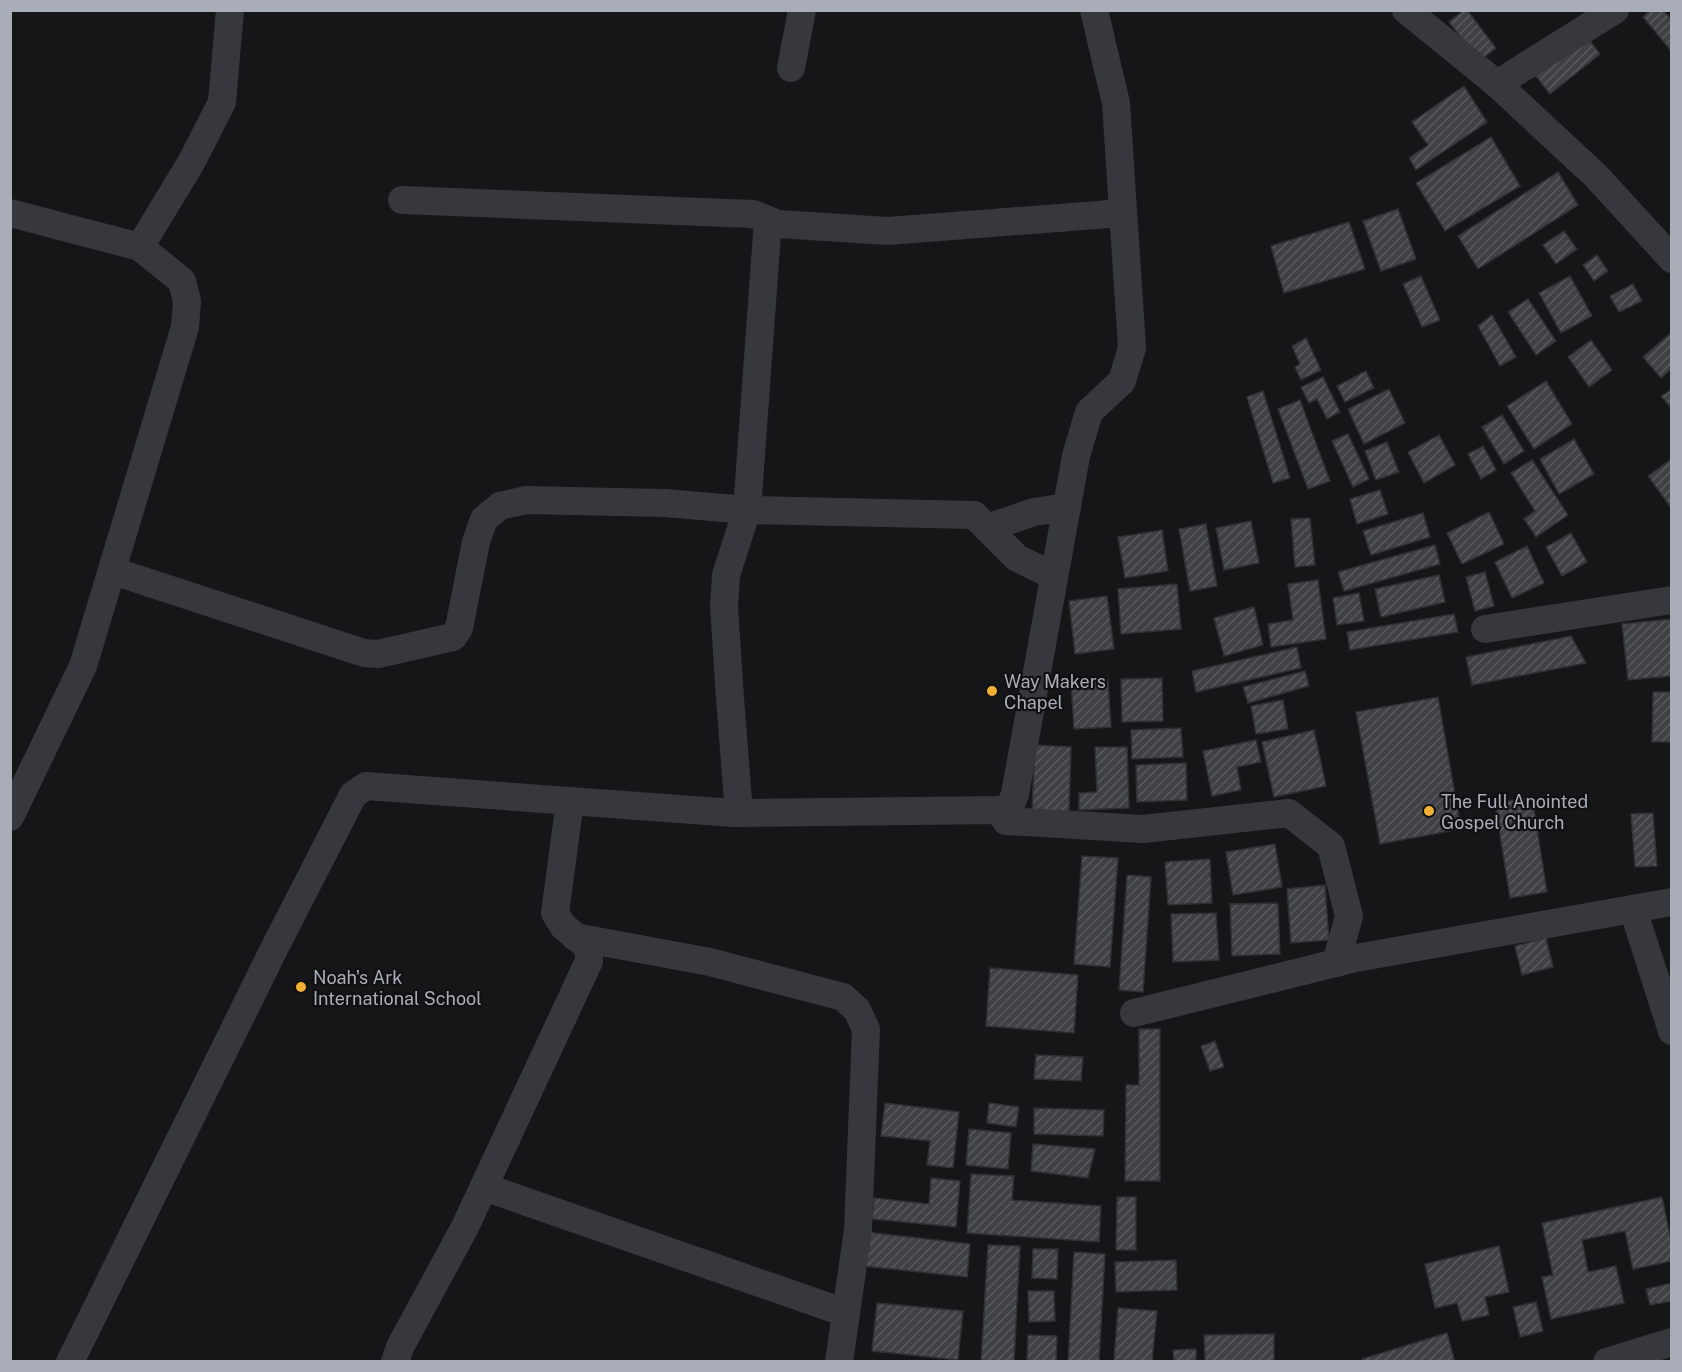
<svg xmlns="http://www.w3.org/2000/svg" width="1682" height="1372" font-family="'Public Sans',sans-serif">
	<style>
		.building { fill: url(#building-hatch); stroke: #303034; stroke-width: 1.5 }
		.lines { fill: none; stroke-linecap: round; stroke-linejoin: round }
		.minor { stroke: #37383d; stroke-width: 28 }
		.poi-dot { fill: #f2b134; stroke: #111113; stroke-width: 2 }
		.labels { text-anchor: middle; dominant-baseline: central; stroke-width: 4.5; stroke-linejoin: round; paint-order: stroke }
		.poi-label { font-size: 18px; fill: #a8adb8; stroke: #111113; text-anchor: start }
	</style>
	<defs>
		<pattern id="building-hatch" width="6" height="6" patternUnits="userSpaceOnUse" patternTransform="scale(1.5)"><rect width="6" height="6" fill="#404145"/><path d="M-1 1l2-2M0 6l6-6M5 7l2-2" fill="none" stroke="#595a5e"/></pattern>
	</defs>
	<rect width="100%" height="100%" fill="#161618"/>
	<g class="building">
		<polygon points="1464,10 1467,10 1496,48 1479,61 1449,22"/>
		<polygon points="1650,10 1663,10 1672,20 1672,52 1643,17"/>
		<polygon points="1585,34 1600,54 1550,94 1535,75"/>
		<polygon points="1464,86 1487,122 1416,170 1409,158 1428,145 1412,122"/>
		<polygon points="1491,137 1520,186 1445,231 1416,183"/>
		<polygon points="1558,172 1578,205 1478,269 1458,236"/>
		<polygon points="1398,209 1416,259 1381,271 1363,221"/>
		<polygon points="1349,222 1365,269 1284,293 1271,246"/>
		<polygon points="1564,231 1577,249 1556,264 1543,245"/>
		<polygon points="1597,255 1608,271 1594,281 1583,265"/>
		<polygon points="1421,276 1440,320 1422,327 1403,284"/>
		<polygon points="1570,276 1592,316 1561,333 1539,293"/>
		<polygon points="1633,284 1642,301 1619,312 1610,296"/>
		<polygon points="1528,299 1556,341 1536,355 1508,312"/>
		<polygon points="1492,315 1516,357 1500,366 1478,326"/>
		<polygon points="1672,332 1672,368 1661,378 1643,357"/>
		<polygon points="1306,338 1321,370 1301,380 1295,367 1300,364 1292,346"/>
		<polygon points="1591,340 1612,370 1589,387 1568,357"/>
		<polygon points="1366,371 1374,388 1345,402 1337,386"/>
		<polygon points="1323,377 1340,412 1327,419 1317,399 1309,403 1301,387"/>
		<polygon points="1546,381 1572,424 1534,449 1507,406"/>
		<polygon points="1389,389 1405,423 1364,444 1348,409"/>
		<polygon points="1672,389 1672,409 1661,396"/>
		<polygon points="1263,391 1290,478 1273,483 1247,397"/>
		<polygon points="1300,400 1330,481 1308,489 1278,409"/>
		<polygon points="1502,415 1524,451 1504,464 1482,427"/>
		<polygon points="1348,434 1369,479 1353,487 1332,441"/>
		<polygon points="1439,435 1455,465 1424,483 1408,452"/>
		<polygon points="1574,439 1594,474 1559,494 1540,459"/>
		<polygon points="1387,442 1399,472 1376,480 1365,451"/>
		<polygon points="1483,446 1496,470 1481,479 1468,454"/>
		<polygon points="1672,459 1672,509 1648,476"/>
		<polygon points="1532,460 1568,515 1536,537 1524,519 1535,511 1511,473"/>
		<polygon points="1380,490 1388,514 1357,524 1350,499"/>
		<polygon points="1489,512 1504,544 1462,564 1447,533"/>
		<polygon points="1423,513 1430,537 1371,555 1363,531"/>
		<polygon points="1310,518 1315,565 1295,567 1291,519"/>
		<polygon points="1251,521 1259,563 1224,570 1216,528"/>
		<polygon points="1206,524 1217,586 1190,591 1179,529"/>
		<polygon points="1162,530 1168,571 1125,578 1118,537"/>
		<polygon points="1571,533 1587,562 1562,576 1546,547"/>
		<polygon points="1435,545 1440,564 1344,591 1338,572"/>
		<polygon points="1527,546 1544,583 1512,598 1495,562"/>
		<polygon points="1485,572 1494,606 1475,611 1466,577"/>
		<polygon points="1439,575 1445,602 1381,617 1375,589"/>
		<polygon points="1318,580 1326,639 1271,647 1268,624 1293,620 1288,584"/>
		<polygon points="1177,584 1181,629 1121,634 1118,589"/>
		<polygon points="1359,593 1364,621 1337,625 1333,598"/>
		<polygon points="1107,596 1114,649 1075,654 1069,601"/>
		<polygon points="1254,607 1263,645 1224,656 1214,618"/>
		<polygon points="1454,614 1458,632 1350,650 1347,632"/>
		<polygon points="1672,619 1672,676 1628,680 1622,624"/>
		<polygon points="1571,636 1586,663 1472,685 1466,657"/>
		<polygon points="1297,647 1301,668 1196,692 1192,671"/>
		<polygon points="1305,671 1309,686 1248,703 1243,687"/>
		<polygon points="1162,678 1163,721 1122,722 1121,679"/>
		<polygon points="1108,680 1111,727 1074,729 1071,682"/>
		<polygon points="1653,692 1672,692 1672,742 1652,742"/>
		<polygon points="1438,697 1461,829 1380,844 1356,712"/>
		<polygon points="1283,700 1288,729 1256,734 1251,706"/>
		<polygon points="1181,728 1183,757 1132,759 1131,730"/>
		<polygon points="1314,730 1326,786 1274,797 1262,742"/>
		<polygon points="1256,740 1261,762 1237,767 1241,790 1212,796 1203,751"/>
		<polygon points="1035,745 1071,747 1069,812 1032,811"/>
		<polygon points="1095,747 1127,747 1129,808 1079,810 1079,793 1097,792"/>
		<polygon points="1186,763 1187,800 1137,802 1136,765"/>
		<polygon points="1532,797 1547,892 1510,898 1495,803"/>
		<polygon points="1653,813 1657,866 1635,867 1631,814"/>
		<polygon points="1275,844 1282,887 1233,895 1226,852"/>
		<polygon points="1082,856 1118,858 1110,967 1074,964"/>
		<polygon points="1210,859 1212,903 1168,905 1165,862"/>
		<polygon points="1127,875 1151,877 1143,992 1119,990"/>
		<polygon points="1325,885 1329,940 1291,943 1287,889"/>
		<polygon points="1278,903 1280,954 1232,956 1230,904"/>
		<polygon points="1216,913 1219,960 1173,962 1171,914"/>
		<polygon points="1546,938 1553,967 1522,975 1515,946"/>
		<polygon points="990,968 1078,975 1074,1033 986,1026"/>
		<polygon points="1139,1029 1160,1029 1160,1181 1125,1181 1126,1085 1139,1085"/>
		<polygon points="1215,1041 1224,1067 1210,1071 1201,1046"/>
		<polygon points="1036,1055 1083,1057 1081,1081 1034,1079"/>
		<polygon points="885,1103 959,1112 953,1168 927,1165 930,1141 881,1136"/>
		<polygon points="989,1103 1019,1107 1016,1127 987,1123"/>
		<polygon points="1034,1108 1104,1110 1103,1136 1034,1134"/>
		<polygon points="969,1129 1011,1133 1008,1169 966,1165"/>
		<polygon points="1033,1144 1095,1149 1088,1178 1031,1171"/>
		<polygon points="971,1174 1014,1176 1012,1200 1101,1206 1099,1242 967,1233"/>
		<polygon points="931,1178 960,1181 956,1227 872,1219 874,1198 929,1204"/>
		<polygon points="1117,1197 1136,1197 1136,1250 1116,1250"/>
		<polygon points="1662,1197 1672,1245 1672,1261 1633,1269 1625,1231 1582,1240 1588,1272 1616,1266 1624,1303 1551,1319 1542,1277 1553,1275 1542,1223"/>
		<polygon points="866,1232 970,1244 967,1277 863,1266"/>
		<polygon points="988,1245 1020,1246 1014,1362 981,1362"/>
		<polygon points="1499,1246 1509,1292 1485,1297 1489,1315 1462,1321 1457,1303 1435,1308 1425,1264"/>
		<polygon points="1033,1249 1058,1249 1057,1279 1032,1278"/>
		<polygon points="1074,1252 1105,1254 1099,1362 1068,1362"/>
		<polygon points="1176,1260 1177,1290 1116,1292 1115,1262"/>
		<polygon points="1672,1283 1672,1301 1650,1305 1646,1289"/>
		<polygon points="1028,1291 1054,1291 1055,1321 1029,1322"/>
		<polygon points="1536,1302 1543,1331 1520,1337 1513,1307"/>
		<polygon points="877,1303 963,1311 958,1360 872,1351"/>
		<polygon points="1118,1308 1157,1311 1152,1362 1114,1360"/>
		<polygon points="1447,1333 1455,1362 1363,1362 1362,1359"/>
		<polygon points="1274,1334 1274,1362 1205,1362 1204,1335"/>
		<polygon points="1028,1335 1057,1336 1056,1362 1027,1362"/>
		<polygon points="1196,1349 1196,1362 1174,1362 1173,1350"/>
	</g>
	<g class="lines">
		<g class="minor">
			<polyline points="1406,10 1497,84 1596,176 1672,259"/>
			<polyline points="791,68 802,10"/>
			<polyline points="1497,84 1615,10"/>
			<polyline points="402,200 753,214 778,224 888,231 1123,213"/>
			<polyline points="10,213 140,247 182,281 187,301 185,327 83,666 10,817"/>
			<polyline points="140,247 192,161 222,102 230,10"/>
			<polyline points="987,528 1034,512 1067,507"/>
			<polyline points="113,571 364,653 378,654 453,637 459,628 476,542 484,519 500,506 526,500 665,503 747,510 974,515 1017,558 1054,576"/>
			<polyline points="1485,629 1672,600"/>
			<polyline points="998,810 1006,821 1143,829 1289,813 1331,846 1349,916 1336,963"/>
			<polyline points="739,813 730,698 724,607 726,575 747,510 768,220"/>
			<polyline points="1633,909 1672,1031"/>
			<polyline points="575,937 710,962 843,997 857,1010 866,1029 858,1230 839,1362"/>
			<polyline points="1134,1013 1356,958 1672,902"/>
			<polyline points="484,1187 846,1313"/>
			<polyline points="70,1362 274,949 353,795 366,786 734,813 998,810 1010,807 1015,794 1076,456 1089,412 1122,381 1132,348 1116,103 1094,10"/>
			<polyline points="395,1362 400,1347 465,1227 589,961 589,948 563,926 555,913 570,801"/>
			<polyline points="1607,1362 1672,1342"/>
		</g>
	</g>
	<g class="poi-dot">
		<circle cx="992" cy="691" r="6"/>
		<circle cx="1429" cy="811" r="6"/>
		<circle cx="301" cy="987" r="6"/>
	</g>
	<g class="labels">
		<g class="poi-label">
			<text x="1004" y="681">Way Makers<tspan x="1004" dy="21">Chapel</tspan></text>
			<text x="1441" y="801">The Full Anointed<tspan x="1441" dy="21">Gospel Church</tspan></text>
			<text x="313" y="977">Noah's Ark<tspan x="313" dy="21">International School</tspan></text>
		</g>
	</g>
	<rect width="1682" height="1372" fill="none" stroke="#a8adb8" stroke-width="24"/>
</svg>
